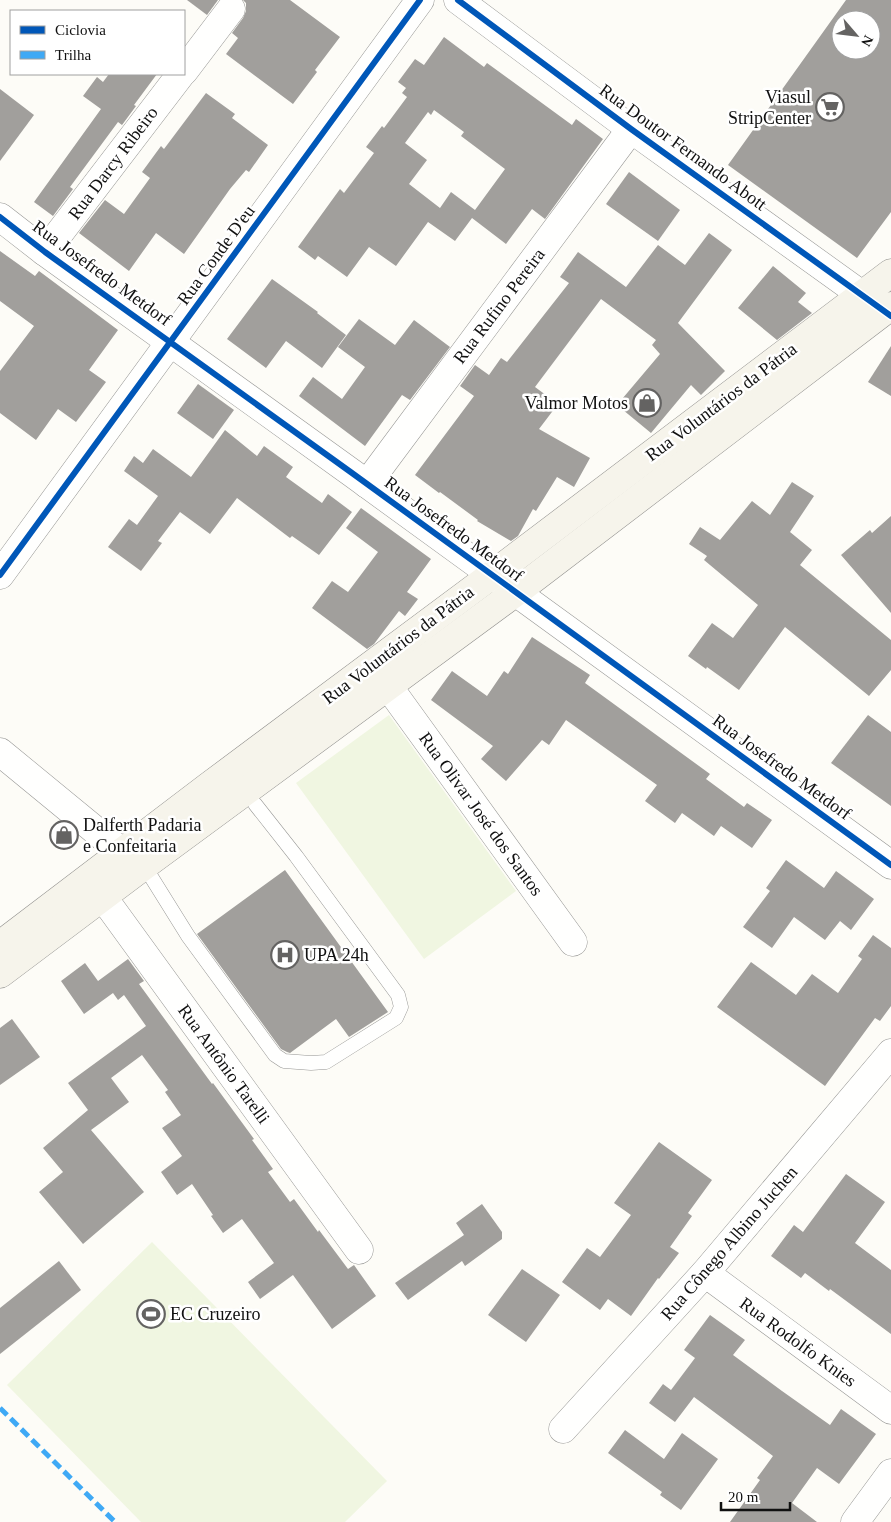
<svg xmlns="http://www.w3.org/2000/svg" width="891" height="1522" font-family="'Times New Roman',serif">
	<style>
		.pitch { fill: #f0f6e1 }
		.building { fill: #a19f9c; fill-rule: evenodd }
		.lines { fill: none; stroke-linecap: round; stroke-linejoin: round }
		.service-casing { stroke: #979795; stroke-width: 15 }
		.minor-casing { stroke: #979795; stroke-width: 29 }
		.secondary-casing { stroke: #8e8d8b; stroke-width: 29 }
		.service { stroke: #fffffe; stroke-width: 14 }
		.minor { stroke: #fffffe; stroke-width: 28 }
		.secondary { stroke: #f6f4eb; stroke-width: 28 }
		.quiet { stroke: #3fa9f5; stroke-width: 5; stroke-dasharray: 10 5; stroke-linecap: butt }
		.cycleway-casing { stroke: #fff; stroke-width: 9 }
		.cycleway { stroke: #0057b8; stroke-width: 6 }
		.labels { text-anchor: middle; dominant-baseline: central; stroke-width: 5; stroke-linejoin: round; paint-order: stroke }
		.poi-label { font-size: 18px; fill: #111; stroke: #fff; text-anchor: start }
		.street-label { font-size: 18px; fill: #111; stroke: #fff }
	</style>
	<rect width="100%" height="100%" fill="#fdfcf7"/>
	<g class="pitch">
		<polygon points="389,715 516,891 424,959 296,783"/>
		<polygon points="152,1242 387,1481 345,1522 141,1522 7,1385"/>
	</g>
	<g class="building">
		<polygon points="187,0 218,0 207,15"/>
		<polygon points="243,0 290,0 340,37 315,70 317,72 293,104 226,54 238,38 232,33 243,18 246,11 246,3"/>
		<path d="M846,0H891V212L857,258L728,165ZM841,20H871V50H841Z"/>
		<path d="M444,37L484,67L487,63L572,125L576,119L603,139L545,219L532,209L506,244L472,218L455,241L428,222L396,266L369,247L347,277L318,256L315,260L298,247L340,189L344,193L374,153L366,147L382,126L384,128L407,97L402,93L406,88L398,82L415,59L424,65ZM434,110L464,132L461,136L505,169L475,210L451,192L440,208L409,184L427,160L405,143L428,112L431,115Z"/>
		<polygon points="109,74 157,74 134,105 136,106 122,125 118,122 70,187 73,189 53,216 34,202 101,109 83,96 97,77 103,82"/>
		<polygon points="0,89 34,115 0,161"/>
		<polygon points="206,93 235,114 232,118 268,145 249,172 246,170 230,189 184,254 156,233 129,271 79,233 105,200 124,214 150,178 142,172 161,146 164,149"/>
		<polygon points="629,172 680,210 658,241 606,204"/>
		<polygon points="709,233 732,250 678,323 725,371 701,395 691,385 651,433 617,405 660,354 652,345 656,340 601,299 535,387 558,404 539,429 590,458 574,487 557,477 536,511 533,509 518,536 511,541 477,521 478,520 440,492 439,493 415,475 474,396 460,386 475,365 489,375 501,358 507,362 569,283 560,277 578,252 626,287 658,245 685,265"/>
		<polygon points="0,251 35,276 39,271 118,330 89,370 106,382 76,422 58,409 36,440 0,413 0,371 34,326 0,301"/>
		<polygon points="773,266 806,293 798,302 812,313 777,340 738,308"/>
		<polygon points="272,279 318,312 317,313 346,335 322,368 286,341 266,368 227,339"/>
		<polygon points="359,319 395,345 414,320 450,347 410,400 402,395 365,446 299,396 313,377 342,399 365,367 338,347"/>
		<polygon points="891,346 891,396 868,382"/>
		<polygon points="198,384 234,410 213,439 177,413"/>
		<polygon points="225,430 257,456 264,446 293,467 286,477 322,503 328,494 352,512 319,555 292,536 290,538 237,498 210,534 180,512 158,541 162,543 141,571 108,547 129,519 137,525 158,496 124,471 134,456 143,463 153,449 191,477"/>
		<polygon points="792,482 814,496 790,532 812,550 800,565 891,640 891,670 869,696 785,627 739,690 707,667 706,669 688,656 712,623 733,638 758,605 704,560 707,556 689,544 700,527 720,540 752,501 770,515"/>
		<polygon points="361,508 431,559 407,592 418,599 405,616 399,611 374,644 367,649 312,608 332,581 348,592 378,552 346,528"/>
		<polygon points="891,516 891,613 841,555 870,530 872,533"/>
		<polygon points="532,637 590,675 585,683 710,774 706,779 744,807 747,803 772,820 752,848 721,826 714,836 682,813 675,823 645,801 657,785 566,720 549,745 542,740 506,781 481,759 493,746 431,700 452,671 487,696 504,671 508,674"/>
		<polygon points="868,715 891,732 891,806 831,763"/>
		<polygon points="786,860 824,888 836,871 874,899 851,930 840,921 825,940 794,917 772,948 743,927 770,891 766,888"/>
		<polygon points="285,870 388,1012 349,1037 336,1019 290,1053 287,1052 281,1049 197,934"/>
		<polygon points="873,935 891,948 891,1006 880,1021 875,1018 825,1086 717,1007 751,962 796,995 812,974 838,993 862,959 858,956"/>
		<polygon points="128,959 144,981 139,984 212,1084 213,1083 254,1139 252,1140 273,1169 268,1172 290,1202 294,1199 318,1232 319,1230 348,1269 354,1265 376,1296 332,1329 293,1275 260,1299 248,1282 274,1263 242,1219 223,1233 211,1216 213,1215 192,1184 177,1195 161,1172 182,1156 162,1128 181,1115 165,1092 168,1090 142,1055 111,1078 129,1102 91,1130 144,1192 83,1244 39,1192 63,1172 43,1148 88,1110 68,1083 146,1026 124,995 118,1000 113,993 84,1014 61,981 85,963 98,981"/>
		<polygon points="12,1019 40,1057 0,1085 0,1028"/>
		<polygon points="659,1142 712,1180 688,1213 692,1216 670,1247 679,1253 659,1279 658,1278 631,1316 608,1299 600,1310 562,1282 587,1248 600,1257 631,1215 614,1203"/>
		<polygon points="846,1174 885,1202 855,1243 891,1270 891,1334 830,1289 829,1291 805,1273 801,1278 771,1256 794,1225 803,1232"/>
		<polygon points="482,1204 502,1232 502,1239 465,1266 462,1261 408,1300 395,1283 464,1235 456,1223"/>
		<polygon points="59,1261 81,1290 0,1354 0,1308"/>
		<polygon points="522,1269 560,1295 526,1342 488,1315"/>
		<polygon points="710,1315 745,1340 733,1355 782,1391 830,1425 841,1409 876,1434 839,1484 817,1468 792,1503 817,1522 730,1522 760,1480 757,1478 773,1456 694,1397 675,1422 649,1403 663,1384 671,1390 695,1358 684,1350"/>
		<polygon points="625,1430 664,1459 682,1433 718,1459 681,1510 660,1495 662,1492 608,1453"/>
	</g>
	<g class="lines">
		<defs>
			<polyline id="service" points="150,875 188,936 275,1055 284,1061 311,1063 326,1062 396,1018 401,1007 398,995 296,856 255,804"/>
			<g id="minor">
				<polyline points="458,0 631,129 880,308"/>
				<polyline points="184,71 231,9"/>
				<polyline points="0,217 45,252 352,473 891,865"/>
				<polyline points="45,252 181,74"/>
				<polyline points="367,484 631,129"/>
				<polyline points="0,575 420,0"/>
				<polyline points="388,686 573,942"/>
				<polyline points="0,752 140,867"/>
				<polyline points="89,878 359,1250"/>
				<polyline points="705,1273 891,1410"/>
				<polyline points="563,1429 705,1273 891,1053"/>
				<polyline points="855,1522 891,1473"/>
			</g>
			<g id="secondary">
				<polyline points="0,945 209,786 492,575 891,273"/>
				<polyline points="0,974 141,868 516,592 891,306"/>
			</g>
		</defs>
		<use href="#service" class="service-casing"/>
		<use href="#minor" class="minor-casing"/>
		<use href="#secondary" class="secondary-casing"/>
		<use href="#service" class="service"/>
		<use href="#minor" class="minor"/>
		<use href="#secondary" class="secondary"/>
		<polyline class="quiet" points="0,1408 115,1522"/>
		<defs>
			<g id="cycleway">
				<polyline points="458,0 631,129 891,316"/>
				<polyline points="0,217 45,252 352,473 891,865"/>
				<polyline points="0,575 420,0"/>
			</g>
		</defs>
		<use href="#cycleway" class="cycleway-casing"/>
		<use href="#cycleway" class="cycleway"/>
	</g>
	<defs>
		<symbol id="supermarket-ring" viewBox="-11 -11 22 22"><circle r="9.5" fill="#fff" stroke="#646362" stroke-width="1.5"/><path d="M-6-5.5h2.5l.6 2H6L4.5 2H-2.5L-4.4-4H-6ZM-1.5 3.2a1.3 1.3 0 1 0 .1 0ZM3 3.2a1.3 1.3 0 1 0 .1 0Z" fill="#646362"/></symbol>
		<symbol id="shop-ring" viewBox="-11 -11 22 22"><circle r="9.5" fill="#fff" stroke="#646362" stroke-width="1.5"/><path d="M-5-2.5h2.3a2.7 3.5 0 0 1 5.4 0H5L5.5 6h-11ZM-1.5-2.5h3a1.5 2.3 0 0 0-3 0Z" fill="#646362"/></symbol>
		<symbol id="hospital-ring" viewBox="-11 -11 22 22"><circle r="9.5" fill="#fff" stroke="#646362" stroke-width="1.5"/><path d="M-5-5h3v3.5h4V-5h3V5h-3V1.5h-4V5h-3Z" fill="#646362"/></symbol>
		<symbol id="stadium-ring" viewBox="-11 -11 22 22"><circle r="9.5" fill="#fff" stroke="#646362" stroke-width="1.5"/><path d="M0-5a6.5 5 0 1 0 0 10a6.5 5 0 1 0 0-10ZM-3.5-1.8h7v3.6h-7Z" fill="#646362"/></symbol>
	</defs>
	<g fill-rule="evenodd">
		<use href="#supermarket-ring" x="814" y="91" width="32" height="32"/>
		<use href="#shop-ring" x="631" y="387" width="32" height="32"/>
		<use href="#shop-ring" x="48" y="819" width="32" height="32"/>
		<use href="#hospital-ring" x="269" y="939" width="32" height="32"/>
		<use href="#stadium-ring" x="135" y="1298" width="32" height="32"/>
	</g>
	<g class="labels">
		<g class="poi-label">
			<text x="811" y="97" text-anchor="end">Viasul<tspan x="811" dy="21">StripCenter</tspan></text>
			<text x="628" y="403" text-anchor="end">Valmor Motos</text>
			<text x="83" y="825">Dalferth Padaria<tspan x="83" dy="21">e Confeitaria</tspan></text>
			<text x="304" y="955">UPA 24h</text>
			<text x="170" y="1314">EC Cruzeiro</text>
		</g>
		<g class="street-label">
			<text transform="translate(683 147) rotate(36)">Rua Doutor Fernando Abott</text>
			<text transform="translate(113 163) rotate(-53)">Rua Darcy Ribeiro</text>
			<text transform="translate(216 255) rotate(-54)">Rua Conde D'eu</text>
			<text transform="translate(102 273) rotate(36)">Rua Josefredo Metdorf</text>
			<text transform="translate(499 306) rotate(-53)">Rua Rufino Pereira</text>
			<text transform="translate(721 402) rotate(-37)">Rua Voluntários da Pátria</text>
			<text transform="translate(454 529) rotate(36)">Rua Josefredo Metdorf</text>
			<text transform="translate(398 645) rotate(-37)">Rua Voluntários da Pátria</text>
			<text transform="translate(782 767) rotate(36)">Rua Josefredo Metdorf</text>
			<text transform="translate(481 814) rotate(54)">Rua Olivar José dos Santos</text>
			<text transform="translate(224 1064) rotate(54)">Rua Antônio Tarelli</text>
			<text transform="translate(729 1243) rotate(-49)">Rua Cônego Albino Juchen</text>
			<text transform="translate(798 1342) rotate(36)">Rua Rodolfo Knies</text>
		</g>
	</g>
	<rect x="10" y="10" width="175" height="65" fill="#ffffff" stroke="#a0a0a0"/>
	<rect x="20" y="26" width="25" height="8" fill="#0057b8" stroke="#a0a0a0"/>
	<text x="55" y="35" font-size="15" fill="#111111">Ciclovia</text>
	<rect x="20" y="51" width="25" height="8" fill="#3fa9f5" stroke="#a0a0a0"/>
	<text x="55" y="60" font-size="15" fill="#111111">Trilha</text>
	<g transform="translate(856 35) rotate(118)"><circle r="24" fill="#ffffff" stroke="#a0a0a0"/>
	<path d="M0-4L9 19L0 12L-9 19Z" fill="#646362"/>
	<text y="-8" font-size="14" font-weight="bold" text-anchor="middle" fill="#111111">N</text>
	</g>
	<path d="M721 1502v8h69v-8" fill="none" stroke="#111111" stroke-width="2.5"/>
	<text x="728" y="1502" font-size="15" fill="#111111" stroke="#ffffff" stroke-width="4" paint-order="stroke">20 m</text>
</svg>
